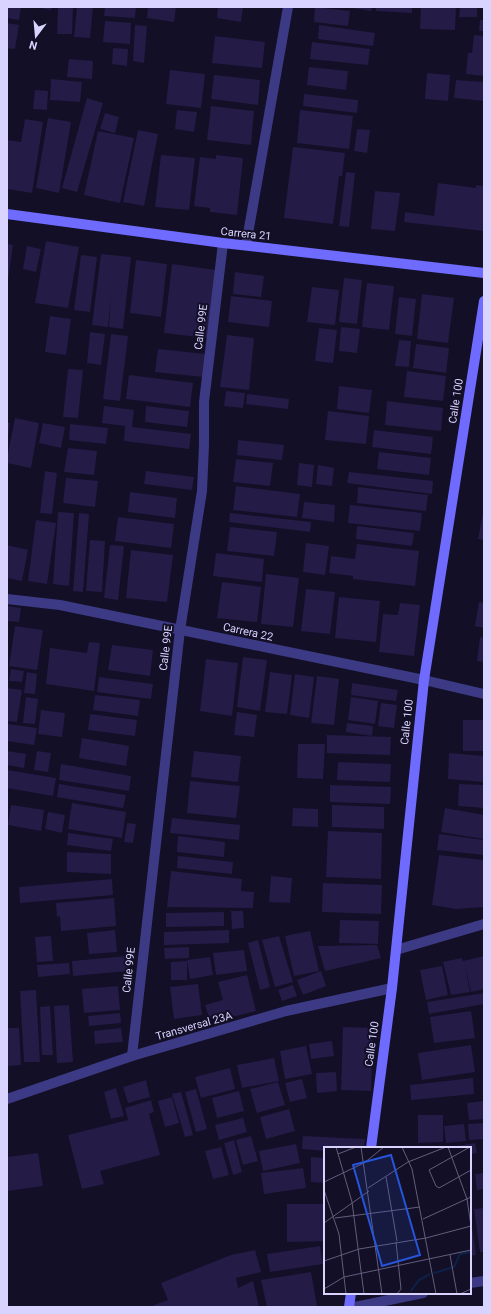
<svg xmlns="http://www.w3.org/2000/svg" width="491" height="1314" font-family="Roboto,sans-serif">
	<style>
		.building { fill: #241b47 }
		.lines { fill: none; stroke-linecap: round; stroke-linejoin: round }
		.street { stroke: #3d3a85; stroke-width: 10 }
		.secondary { stroke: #6f6bff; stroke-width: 10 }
		.labels { text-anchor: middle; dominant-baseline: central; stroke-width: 4; stroke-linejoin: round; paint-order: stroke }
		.street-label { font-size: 11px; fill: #d9d4ff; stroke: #130f26 }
		.inset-river { fill: none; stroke: #0c2248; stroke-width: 2 }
		.inset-road { fill: none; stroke: #625e7d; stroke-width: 1 }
		.view { fill: #2655da; fill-opacity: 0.15; stroke: #2655da; stroke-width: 2 }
		.inset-edge { fill: none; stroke: #d9d4ff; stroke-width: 2 }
	</style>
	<rect width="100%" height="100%" fill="#130f26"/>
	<g class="building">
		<polygon points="7,7 21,8 19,20 7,18"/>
		<polygon points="35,7 52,7 51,10"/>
		<polygon points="58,7 73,7 72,34 57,34"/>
		<polygon points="77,7 93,7 90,38 74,37"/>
		<polygon points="105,7 136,7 135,18 104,16"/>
		<polygon points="148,7 176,7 174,22 147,18"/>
		<polygon points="218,7 243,7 241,22 217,18"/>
		<polygon points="315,7 350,11 348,26 314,22"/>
		<polygon points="347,7 372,7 371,11"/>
		<polygon points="376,7 412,7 412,13 376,11"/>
		<polygon points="421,7 456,7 455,30 420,29"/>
		<polygon points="460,7 477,7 477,17 459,17"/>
		<polygon points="480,20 484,20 484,31 479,31"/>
		<polygon points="105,21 131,23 130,44 103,42"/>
		<polygon points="7,23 19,25 15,49 7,48"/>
		<polygon points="135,25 147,26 144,63 133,61"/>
		<polygon points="319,25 375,33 373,46 318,39"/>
		<polygon points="474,35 484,36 484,76 466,74 468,53 472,53"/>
		<polygon points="215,36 265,42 262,68 212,63"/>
		<polygon points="312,42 370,49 368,65 310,59"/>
		<polygon points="113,48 128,49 127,66 112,64"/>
		<polygon points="69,59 93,61 92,79 67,77"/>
		<polygon points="309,67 348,71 346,90 307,85"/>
		<polygon points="170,70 205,74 201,108 166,104"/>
		<polygon points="427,73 450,75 448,101 425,99"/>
		<polygon points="214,75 260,80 258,105 211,99"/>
		<polygon points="51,79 82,82 80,102 50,100"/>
		<polygon points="456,80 484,82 484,101 454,98"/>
		<polygon points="35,90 48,91 47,110 33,109"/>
		<polygon points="304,94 358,100 357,113 303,106"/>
		<polygon points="87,98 103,103 77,192 62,188"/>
		<polygon points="211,106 254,111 251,145 207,140"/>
		<polygon points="177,110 197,112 194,132 175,129"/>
		<polygon points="300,110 353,116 349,149 297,143"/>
		<polygon points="105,113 119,117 115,133 100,129"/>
		<polygon points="48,118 71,122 59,193 36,188"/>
		<polygon points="25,119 43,122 32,193 7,189 7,140 21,142"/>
		<polygon points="357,129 370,130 367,153 354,151"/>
		<polygon points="138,130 158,134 144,206 123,202"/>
		<polygon points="98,131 134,138 120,203 84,195"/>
		<polygon points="293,147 345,153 342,176 339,176 333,224 284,218"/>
		<polygon points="161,155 195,158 189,210 155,207"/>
		<polygon points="216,155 243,158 237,215 210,212 210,208 194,206 200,157 216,159"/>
		<polygon points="346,172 355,173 349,227 339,226"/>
		<polygon points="438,183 476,188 476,185 484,186 484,231 404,222 405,212 434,216"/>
		<polygon points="375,191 400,193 395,231 371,229"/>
		<polygon points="46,241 79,247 68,308 35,303"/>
		<polygon points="7,244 13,245 8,280 7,280"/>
		<polygon points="27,246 41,249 36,272 23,269"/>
		<polygon points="101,254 131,257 123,329 109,327 111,298 108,327 92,325"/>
		<polygon points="81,255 97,257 90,312 74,310"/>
		<polygon points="136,260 167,264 161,317 130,313"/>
		<polygon points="172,264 216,270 208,338 164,333"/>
		<polygon points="235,272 264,276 261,297 233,294"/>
		<polygon points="344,278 362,280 357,324 339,322"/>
		<polygon points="367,283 394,286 389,330 362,327"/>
		<polygon points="312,287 339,290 335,325 307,322"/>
		<polygon points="422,294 454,298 448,343 417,339"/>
		<polygon points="231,296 272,301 269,327 228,322"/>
		<polygon points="399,297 416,299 412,336 395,334"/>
		<polygon points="50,316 71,319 66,355 45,352"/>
		<polygon points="341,327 360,329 357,353 339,351"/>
		<polygon points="319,328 337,330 333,363 315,361"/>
		<polygon points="90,332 105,334 101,365 87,363"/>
		<polygon points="111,334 128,336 120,401 103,399"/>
		<polygon points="227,335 254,338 249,390 220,387"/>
		<polygon points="399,340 411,341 409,367 395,366"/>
		<polygon points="416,344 449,348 446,373 413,368"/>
		<polygon points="158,349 206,354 203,377 155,372"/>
		<polygon points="68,369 83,370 78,418 63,417"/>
		<polygon points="407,371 446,376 443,401 404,397"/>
		<polygon points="129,375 193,383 190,407 126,399"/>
		<polygon points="339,386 372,390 369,413 337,409"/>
		<polygon points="226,391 245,393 243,408 224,406"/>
		<polygon points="247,394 289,399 288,409 246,404"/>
		<polygon points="387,401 443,408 441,431 385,425"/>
		<polygon points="104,406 134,410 132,427 191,434 189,449 124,441 125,426 102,423"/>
		<polygon points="146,406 189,411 187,427 145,422"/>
		<polygon points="328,411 369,416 366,444 325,440"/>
		<polygon points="15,418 39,423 31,468 7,463 7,458"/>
		<polygon points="7,423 10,423 8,436 7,436"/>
		<polygon points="43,423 65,427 61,448 39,443"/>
		<polygon points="70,424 108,428 106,444 69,440"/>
		<polygon points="374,430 433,437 431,454 372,447"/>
		<polygon points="238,440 284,445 282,460 237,455"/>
		<polygon points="68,448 97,451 94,475 64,472"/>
		<polygon points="379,452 431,458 429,475 377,469"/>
		<polygon points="236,459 273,463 270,486 233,482"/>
		<polygon points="299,463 314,465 312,487 297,485"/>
		<polygon points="318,465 334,468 332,486 316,484"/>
		<polygon points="45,471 57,473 52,514 40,513"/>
		<polygon points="146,471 194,477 192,490 144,484"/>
		<polygon points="349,472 433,481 432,494 347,483"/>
		<polygon points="66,478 98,481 95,507 63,503"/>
		<polygon points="236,486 300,494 297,517 233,510"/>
		<polygon points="358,487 428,495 426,511 357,503"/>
		<polygon points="130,492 177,498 175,518 128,512"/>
		<polygon points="304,502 335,505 334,522 302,518"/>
		<polygon points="350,505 422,513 420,531 348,523"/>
		<polygon points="58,512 74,513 69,586 53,584"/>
		<polygon points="79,513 89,514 83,592 73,591"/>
		<polygon points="230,513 311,522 310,532 229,522"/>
		<polygon points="483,513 484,513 484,540 478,539"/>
		<polygon points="118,517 174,524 171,548 115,541"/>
		<polygon points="36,520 56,523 47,584 28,581"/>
		<polygon points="357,526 414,533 412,546 356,539"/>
		<polygon points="230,527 277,532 274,556 227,551"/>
		<polygon points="90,540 105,541 102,592 86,591"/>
		<polygon points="306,543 329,546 325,575 303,572"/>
		<polygon points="357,544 419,551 415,586 353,579 353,576 329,573 331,556 355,559"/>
		<polygon points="7,545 28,550 22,581 7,578"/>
		<polygon points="110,545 124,546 118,600 104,598"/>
		<polygon points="131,550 173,555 167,602 126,598"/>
		<polygon points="216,553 264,559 262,582 213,576"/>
		<polygon points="266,574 299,578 293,627 261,624"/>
		<polygon points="222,582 261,587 257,622 217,618"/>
		<polygon points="306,589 335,592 330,634 301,631"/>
		<polygon points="339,597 380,601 376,642 335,638"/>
		<polygon points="479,602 484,603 484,628 475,626"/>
		<polygon points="400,603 420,605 414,656 379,652 383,614 398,615"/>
		<polygon points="7,606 21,608 19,622 7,621"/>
		<polygon points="15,626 43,630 37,670 9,666"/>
		<polygon points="480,637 484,638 484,662 477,661"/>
		<polygon points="89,642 100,643 94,691 46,684 50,648 87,653"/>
		<polygon points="112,645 153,650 150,676 108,670"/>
		<polygon points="243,657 267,660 260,711 237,707"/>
		<polygon points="206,659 238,663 232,716 200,711"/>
		<polygon points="11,669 24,671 22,682 9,681"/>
		<polygon points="27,672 37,674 35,694 24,693"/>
		<polygon points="270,672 292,675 287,714 265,712"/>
		<polygon points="295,674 314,677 309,718 290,715"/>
		<polygon points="317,676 339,679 334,725 311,723"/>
		<polygon points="99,677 153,684 151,699 97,692"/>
		<polygon points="352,683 398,690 396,701 351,695"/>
		<polygon points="7,688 22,690 17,722 7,721"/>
		<polygon points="95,695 140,700 138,716 93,710"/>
		<polygon points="26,697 38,699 35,724 23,723"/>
		<polygon points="351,697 378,701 375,724 348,720"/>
		<polygon points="381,703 397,705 394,728 378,726"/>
		<polygon points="41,710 65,713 62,737 38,734"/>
		<polygon points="237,712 257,715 254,737 234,735"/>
		<polygon points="90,714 137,720 135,736 88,730"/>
		<rect x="463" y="720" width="21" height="31"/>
		<polygon points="347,723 373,726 372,736 346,732"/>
		<polygon points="7,724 37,728 34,745 7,741"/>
		<polygon points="327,735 391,737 390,755 327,753"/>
		<polygon points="82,738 129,746 126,766 79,758"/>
		<polygon points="298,744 325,744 323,779 297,778"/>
		<polygon points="7,751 26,754 24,768 7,765"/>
		<polygon points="37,751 51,753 48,772 34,770"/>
		<polygon points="194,751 241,756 238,782 191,777"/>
		<polygon points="449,753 484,756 484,782 448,779"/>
		<polygon points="338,762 391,764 390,782 337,780"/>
		<polygon points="61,764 131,776 129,791 59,780"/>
		<polygon points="7,770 56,778 53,796 7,788"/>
		<polygon points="190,781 240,786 236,818 187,813"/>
		<polygon points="59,784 126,795 123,808 57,797"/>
		<polygon points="459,784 484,785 484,808 458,806"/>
		<polygon points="330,785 391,787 390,804 330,802"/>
		<polygon points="72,803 126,812 122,838 68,829"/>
		<polygon points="11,805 44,810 41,831 8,825"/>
		<polygon points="332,805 384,807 384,829 332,827"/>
		<polygon points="293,808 318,809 318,827 292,826"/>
		<polygon points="445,808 484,815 484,839 441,832"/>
		<polygon points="48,812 65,815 62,833 45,829"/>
		<polygon points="172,818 240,825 239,840 170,833"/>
		<polygon points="127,823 136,824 133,843 124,842"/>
		<polygon points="328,831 382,833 381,879 326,877"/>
		<polygon points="68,833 113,839 111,851 67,845"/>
		<polygon points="439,834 484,840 484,855 437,850"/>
		<polygon points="178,836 225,842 224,857 177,852"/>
		<polygon points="67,852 111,854 111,874 67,872"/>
		<polygon points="439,855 484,860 484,907 456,909 432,905"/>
		<polygon points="178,856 233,862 232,874 177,868"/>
		<polygon points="171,871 242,879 241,891 254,892 253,908 167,907"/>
		<polygon points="271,876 292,878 290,903 269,902"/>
		<polygon points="112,879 113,895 20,903 19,887"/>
		<polygon points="323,883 382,885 381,914 322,912"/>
		<polygon points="114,898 116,926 61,931 60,916 57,917 56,903"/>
		<polygon points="231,911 243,911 244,928 232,929"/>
		<polygon points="224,912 224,926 166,927 166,913"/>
		<polygon points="340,920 379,921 378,944 339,943"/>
		<polygon points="115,930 117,952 89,954 87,933"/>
		<polygon points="229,930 229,943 164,945 164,932"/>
		<polygon points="310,931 319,971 294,976 285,936"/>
		<polygon points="51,936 53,961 37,962 35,937"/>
		<polygon points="279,936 293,982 275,987 262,940"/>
		<polygon points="258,940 270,987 260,990 248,943"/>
		<polygon points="377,945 381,958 325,971 318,946"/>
		<polygon points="189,947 189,958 165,959 164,948"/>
		<polygon points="244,950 247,971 216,975 213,953"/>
		<polygon points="127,956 128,971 73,976 72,961"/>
		<polygon points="484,956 484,989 471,992 465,966 470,992 451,995 443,962 462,958 463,961"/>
		<polygon points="210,957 213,975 190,979 187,960"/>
		<polygon points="187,961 187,980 171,980 171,962"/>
		<polygon points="69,963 70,974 38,977 37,965"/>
		<polygon points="442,966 448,995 426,1000 420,970"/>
		<polygon points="321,971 326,986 303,995 297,980"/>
		<polygon points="247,975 256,1011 228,1018 226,1012 209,1017 205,1005 223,1000 218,982"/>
		<polygon points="198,984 202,1015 174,1019 170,987"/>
		<polygon points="293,985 297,996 282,1001 278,990"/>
		<polygon points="118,986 120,1010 84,1013 82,989"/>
		<polygon points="36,990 40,1062 24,1062 20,991"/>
		<polygon points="484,993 484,1004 429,1014 427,1002"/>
		<polygon points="69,1005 73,1062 57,1063 54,1006"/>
		<polygon points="50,1006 53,1055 42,1055 40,1007"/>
		<polygon points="471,1011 475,1038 434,1043 430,1017"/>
		<polygon points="120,1013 121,1023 89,1026 88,1016"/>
		<polygon points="343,1027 373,1028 371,1091 341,1090"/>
		<polygon points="7,1028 19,1028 21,1065 7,1066"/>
		<polygon points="121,1028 123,1042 95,1044 94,1031"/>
		<polygon points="332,1041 334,1056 311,1059 309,1044"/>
		<polygon points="471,1045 475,1072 422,1080 418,1053"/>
		<polygon points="306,1046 312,1074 285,1079 280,1051"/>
		<polygon points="274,1058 279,1081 242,1088 237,1065"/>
		<polygon points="230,1068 235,1089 201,1098 195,1077"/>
		<polygon points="336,1072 337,1091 317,1093 316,1073"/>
		<polygon points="473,1078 474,1094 411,1100 410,1085"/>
		<polygon points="302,1079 307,1098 290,1102 285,1083"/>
		<polygon points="146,1080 150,1097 128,1103 123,1087"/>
		<polygon points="278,1082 285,1105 257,1113 250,1089"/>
		<polygon points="116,1088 124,1116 111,1119 104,1092"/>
		<polygon points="196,1089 207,1129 196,1132 185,1092"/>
		<polygon points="239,1091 244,1111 217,1118 212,1098"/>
		<polygon points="181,1092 193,1135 185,1137 172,1094"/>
		<polygon points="172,1097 179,1123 165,1127 158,1101"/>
		<polygon points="151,1100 154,1112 149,1114 160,1155 100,1171 104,1184 82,1189 68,1135 128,1120 125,1108"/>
		<polygon points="484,1101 484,1119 469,1120 467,1103"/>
		<polygon points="289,1109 295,1131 266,1139 260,1117"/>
		<polygon points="418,1115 443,1115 443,1142 418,1143"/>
		<polygon points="243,1118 247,1132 219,1140 215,1125"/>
		<polygon points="484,1123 484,1139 469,1140 468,1124"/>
		<polygon points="464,1124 466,1141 446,1143 444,1126"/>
		<polygon points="251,1136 258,1161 243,1165 236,1140"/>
		<polygon points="303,1136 365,1139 364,1148 325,1148 325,1151 302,1149"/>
		<polygon points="234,1140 242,1172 233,1175 224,1143"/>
		<polygon points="475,1143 477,1153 470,1154 470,1148 446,1148"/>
		<polygon points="296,1144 300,1163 263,1171 259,1151"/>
		<polygon points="221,1147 229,1175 213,1179 205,1151"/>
		<polygon points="38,1153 43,1186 7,1191 7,1157"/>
		<polygon points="311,1157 325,1158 325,1183 311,1182"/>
		<polygon points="303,1168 306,1188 264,1194 261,1173"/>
		<polygon points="484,1173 484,1189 477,1190 475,1174"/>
		<polygon points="287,1204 325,1204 325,1241 287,1242"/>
		<polygon points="484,1208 484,1252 480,1252 474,1209"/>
		<polygon points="470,1220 471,1220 476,1255 470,1256"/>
		<polygon points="320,1246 323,1264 270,1272 267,1254"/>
		<polygon points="255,1250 261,1272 236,1278 238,1288 253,1281 259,1307 149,1307 168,1300 161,1283 231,1255"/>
		<polygon points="311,1272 317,1306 310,1307 267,1307 261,1280"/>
	</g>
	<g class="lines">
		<g class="street">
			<polyline points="246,245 288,7"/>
			<polyline points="7,599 60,605 424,680 484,694"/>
			<polyline points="396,950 484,924"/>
			<polyline points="132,1056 180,630 202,491 204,445 204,402 223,243"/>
			<polyline points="7,1099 132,1056 286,1011 392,988"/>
			<polyline points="470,1283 484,1281"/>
			<polyline points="355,1307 423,1293"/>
		</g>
		<g class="secondary">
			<polyline points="7,214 223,243 484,273"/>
			<polyline points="371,1148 392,988 424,680 484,301"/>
			<polyline points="349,1307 351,1293"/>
		</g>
	</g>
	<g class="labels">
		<g class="street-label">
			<text transform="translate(246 234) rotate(6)">Carrera 21</text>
			<text transform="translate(201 327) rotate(-83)">Calle 99E</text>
			<text transform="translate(456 401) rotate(-81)">Calle 100</text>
			<text transform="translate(248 632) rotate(12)">Carrera 22</text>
			<text transform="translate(166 648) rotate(-83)">Calle 99E</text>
			<text transform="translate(407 722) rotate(-84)">Calle 100</text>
			<text transform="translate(129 970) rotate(-84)">Calle 99E</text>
			<text transform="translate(194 1026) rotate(-16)">Transversal 23A</text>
			<text transform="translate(372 1044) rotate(-82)">Calle 100</text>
		</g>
	</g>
	<g transform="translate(324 1147)">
		<rect width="147" height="147" fill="#130f26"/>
		<path class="inset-river" d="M110,126L130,120L136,107L147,105M87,144L95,133L106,127"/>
		<path class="inset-road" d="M12,0L28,55L40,147M37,0L58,147M78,0L88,22L112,147M124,0L143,52L147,79M146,0L105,23L112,39L115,41L147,23M14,7L32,0M62,30L73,94M0,35L40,16L60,0M44,41L84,15L122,0M0,43L15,87L22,147M11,71L96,60M99,72L147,50M0,76L45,44M72,95L77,142L73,147M126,108L133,147M0,114L35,102L102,91L147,79M0,142L20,130L147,103M136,147L147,142"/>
		<path class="view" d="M67,8L96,108L58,119L29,18Z"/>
		<rect width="147" height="147" class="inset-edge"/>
	</g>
	<rect width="491" height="1314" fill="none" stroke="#d9d4ff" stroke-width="16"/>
	<g transform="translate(36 36) rotate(196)" stroke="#130f26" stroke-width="3" paint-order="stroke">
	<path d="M0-3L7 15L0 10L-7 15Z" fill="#d9d4ff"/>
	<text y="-6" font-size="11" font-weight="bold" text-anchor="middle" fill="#d9d4ff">N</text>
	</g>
</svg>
